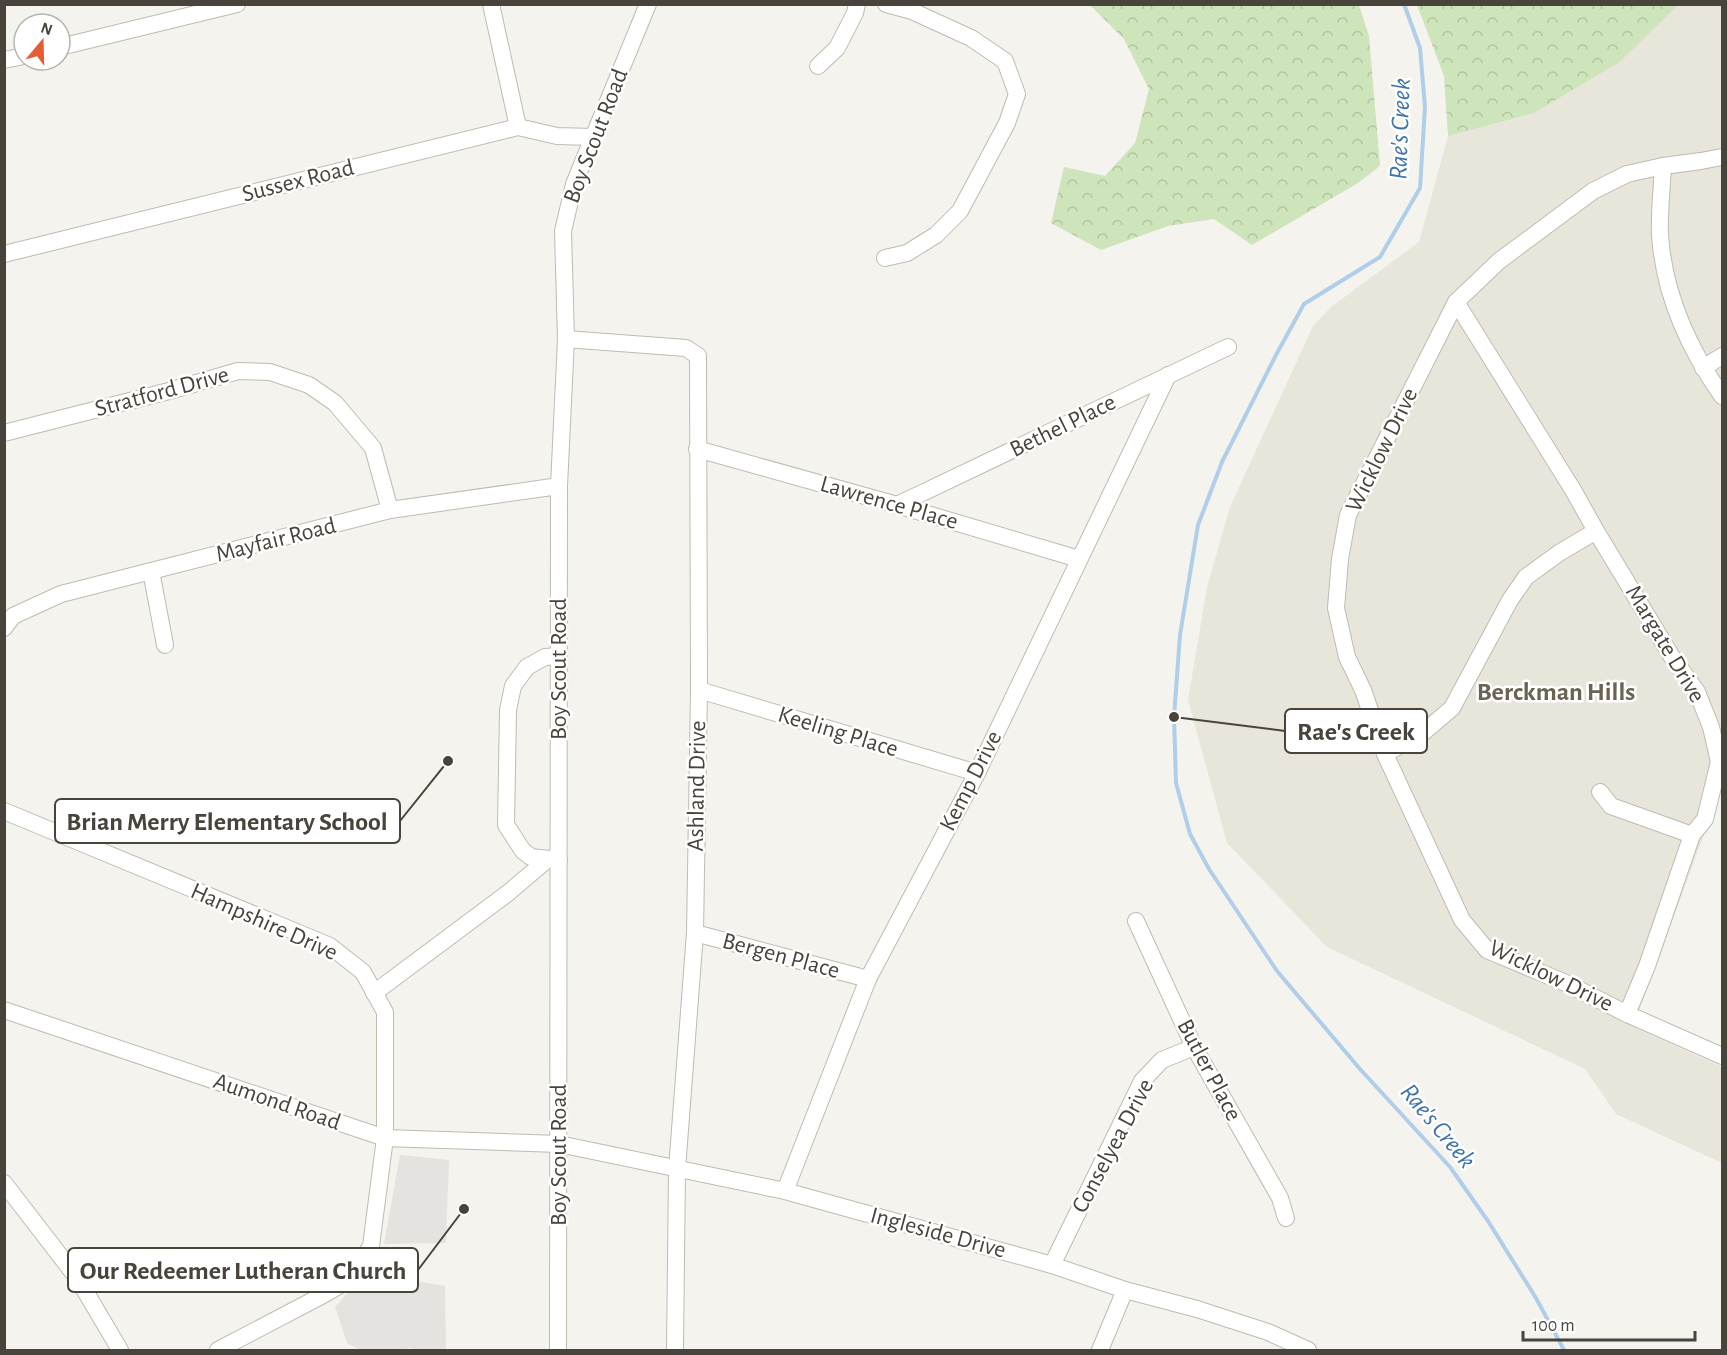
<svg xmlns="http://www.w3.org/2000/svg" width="1727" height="1355" font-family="'Alegreya Sans',sans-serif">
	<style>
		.residential { fill: #e8e5db }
		.forest { fill: url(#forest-crowns) }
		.parking { fill: #e4e3e0 }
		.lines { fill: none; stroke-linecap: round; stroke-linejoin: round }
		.stream { stroke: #b0ceea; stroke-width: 4 }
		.minor-casing { stroke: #bfbbb0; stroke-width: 18 }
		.minor { stroke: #fff; stroke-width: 16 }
		.labels { text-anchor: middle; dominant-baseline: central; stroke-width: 5; stroke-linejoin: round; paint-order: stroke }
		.street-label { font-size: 24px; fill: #49443b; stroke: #fff }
		.water-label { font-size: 26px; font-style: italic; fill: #3d74ab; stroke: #fff }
		.neighbourhood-label { font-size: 26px; font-weight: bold; fill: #6a6353; stroke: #fff }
		.leader { fill: none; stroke: #49443b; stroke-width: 2 }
		.callout-dot { fill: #49443b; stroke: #fff; stroke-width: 2 }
		.callout { fill: #fff; stroke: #49443b; stroke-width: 2 }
		.callout-label { font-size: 26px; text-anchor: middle; font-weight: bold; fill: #49443b }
	</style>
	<defs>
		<pattern id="forest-crowns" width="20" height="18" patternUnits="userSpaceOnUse" patternTransform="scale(1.5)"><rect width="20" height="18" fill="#cee4ba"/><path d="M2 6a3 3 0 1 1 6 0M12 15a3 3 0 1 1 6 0" fill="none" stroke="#b2c5a1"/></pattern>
	</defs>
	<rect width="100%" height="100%" fill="#f5f3ed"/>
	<polygon class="residential" points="1678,5 1722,5 1722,786 1633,1027 1722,1067 1722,1163 1616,1114 1585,1069 1327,947 1227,843 1188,700 1207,587 1230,507 1313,326 1331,307 1419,242 1448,136 1534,113 1620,62"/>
	<g class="forest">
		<polygon points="1090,5 1359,5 1369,36 1380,166 1358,183 1252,245 1214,219 1168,226 1101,250 1051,223 1064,167 1105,176 1135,143 1149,89 1124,39"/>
		<polygon points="1417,5 1417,4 1678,5 1620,62 1534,113 1448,136 1444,76"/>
	</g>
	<g class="parking">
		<polygon points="400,1155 449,1160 446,1243 384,1244"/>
		<polygon points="377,1260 403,1279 445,1286 446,1350 419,1350 409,1348 402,1350 360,1350 347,1343 335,1307"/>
	</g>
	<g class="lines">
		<polyline class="stream" points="1404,4 1420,48 1425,107 1420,188 1380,257 1304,304 1276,355 1222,462 1198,525 1180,635 1174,717 1176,783 1190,834 1209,869 1277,971 1360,1069 1450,1167 1488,1221 1536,1298 1564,1350"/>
		<defs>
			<g id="minor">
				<polyline points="491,4 518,127"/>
				<polyline points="60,47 237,4"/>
				<polyline points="4,60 24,56"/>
				<polyline points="818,66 837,48 855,13 857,4"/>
				<polyline points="1722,157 1701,161 1663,166 1627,174 1593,191 1499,261 1456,302 1348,515 1340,559 1336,608 1347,657 1363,690 1385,754 1462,920 1487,950 1568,984 1627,1014 1722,1056"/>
				<path d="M1663,166C1662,188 1659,212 1660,235C1664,294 1689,349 1722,396"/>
				<polyline points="4,254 518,127 557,136 593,137"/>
				<polyline points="885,258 907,253 936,235 960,211 1007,123 1017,94 1005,61 971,38 912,11 886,4"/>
				<polyline points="1456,302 1573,490 1596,531 1672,657 1697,692 1711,727 1719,762 1705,819 1692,835 1647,966 1627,1014"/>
				<polyline points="566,339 686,348 698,356 699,690 695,933 677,1169 675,1350"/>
				<polyline points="1703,368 1722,356"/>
				<polyline points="4,433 169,391 238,371 270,372 309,385 335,403 373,448 390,510"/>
				<polyline points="697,449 897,505 1079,559"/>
				<polyline points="897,505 1228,347"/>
				<polyline points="151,571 165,645"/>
				<polyline points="4,628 13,616 61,594 390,510 559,486"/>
				<polyline points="559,656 545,657 527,667 513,686 508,710 506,825 523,851 531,857 559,860"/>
				<polyline points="699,690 977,773"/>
				<polyline points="1385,754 1425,731 1452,708 1510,600 1526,577 1559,553 1596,531"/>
				<polyline points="1600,792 1611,806 1692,835"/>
				<polyline points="4,811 330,946 363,972 385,1012 385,1138 371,1246 350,1279 325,1294 218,1350"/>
				<polyline points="1136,921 1194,1047 1280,1198 1286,1218"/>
				<polyline points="695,933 868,979"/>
				<polyline points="374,993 508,893 548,859"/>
				<polyline points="4,1010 385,1138 559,1144 785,1191 1052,1265 1125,1290 1197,1309 1268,1332 1308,1350"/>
				<polyline points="4,1183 78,1279 120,1350"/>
				<polyline points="785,1191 868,979 977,773 1168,375"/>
				<polyline points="1052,1265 1142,1081 1162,1060 1194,1047"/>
				<polyline points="558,1350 559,486 566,339 563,231 574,184 648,4"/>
				<polyline points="1100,1350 1125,1290"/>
			</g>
		</defs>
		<use href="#minor" class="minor-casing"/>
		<use href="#minor" class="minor"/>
	</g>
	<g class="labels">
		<g class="street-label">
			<text transform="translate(596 136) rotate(-69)">Boy Scout Road</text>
			<text transform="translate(298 181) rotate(-14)">Sussex Road</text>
			<text transform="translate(162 392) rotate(-15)">Stratford Drive</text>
			<text transform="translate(1063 426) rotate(-26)">Bethel Place</text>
			<text transform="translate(1382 450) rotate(-64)">Wicklow Drive</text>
			<text transform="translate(889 503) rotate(16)">Lawrence Place</text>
			<text transform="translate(276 540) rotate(-14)">Mayfair Road</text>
			<text transform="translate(1665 644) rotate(59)">Margate Drive</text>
			<text transform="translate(559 669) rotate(-90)">Boy Scout Road</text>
			<text transform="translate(838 732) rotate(17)">Keeling Place</text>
			<text transform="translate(971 781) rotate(-63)">Kemp Drive</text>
			<text transform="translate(697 786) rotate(-89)">Ashland Drive</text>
			<text transform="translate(264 922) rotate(24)">Hampshire Drive</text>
			<text transform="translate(781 956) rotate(15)">Bergen Place</text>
			<text transform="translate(1551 976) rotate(26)">Wicklow Drive</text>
			<text transform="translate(1209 1070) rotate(62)">Butler Place</text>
			<text transform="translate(277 1102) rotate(19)">Aumond Road</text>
			<text transform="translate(1113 1146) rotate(-62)">Conselyea Drive</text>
			<text transform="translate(559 1155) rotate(-90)">Boy Scout Road</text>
			<text transform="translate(938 1233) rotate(15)">Ingleside Drive</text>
		</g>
		<g class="water-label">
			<text transform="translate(1400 129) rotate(-88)">Rae's Creek</text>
			<text transform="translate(1438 1126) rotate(50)">Rae's Creek</text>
		</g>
		<g class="neighbourhood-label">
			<text x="1556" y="692">Berckman Hills</text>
		</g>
	</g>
	<path class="leader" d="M1174 717L1285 731M448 761L400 821M464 1209L418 1270"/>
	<g class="callout-dot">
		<circle cx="1174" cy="717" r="6"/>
		<circle cx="448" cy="761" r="6"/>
		<circle cx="464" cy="1209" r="6"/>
	</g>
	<g class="callout">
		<rect x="1285" y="709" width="142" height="44" rx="6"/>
		<rect x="55" y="799" width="345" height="44" rx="6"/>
		<rect x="68" y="1248" width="350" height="44" rx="6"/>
	</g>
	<g class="callout-label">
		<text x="1356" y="740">Rae's Creek</text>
		<text x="227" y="830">Brian Merry Elementary School</text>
		<text x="243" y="1279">Our Redeemer Lutheran Church</text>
	</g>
	<rect width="1727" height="1355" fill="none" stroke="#49443b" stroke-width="12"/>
	<g transform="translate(42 42) rotate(19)"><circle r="28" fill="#ffffff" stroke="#b6b4b1" stroke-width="1.5"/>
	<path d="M0-4.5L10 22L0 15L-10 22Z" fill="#e45d34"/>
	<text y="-9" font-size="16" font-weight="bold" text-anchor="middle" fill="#49443b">N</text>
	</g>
	<path d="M1523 1331v9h172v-9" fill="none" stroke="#49443b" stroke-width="3"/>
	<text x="1532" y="1331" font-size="18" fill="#49443b" stroke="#ffffff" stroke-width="4.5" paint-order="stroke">100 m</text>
</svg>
